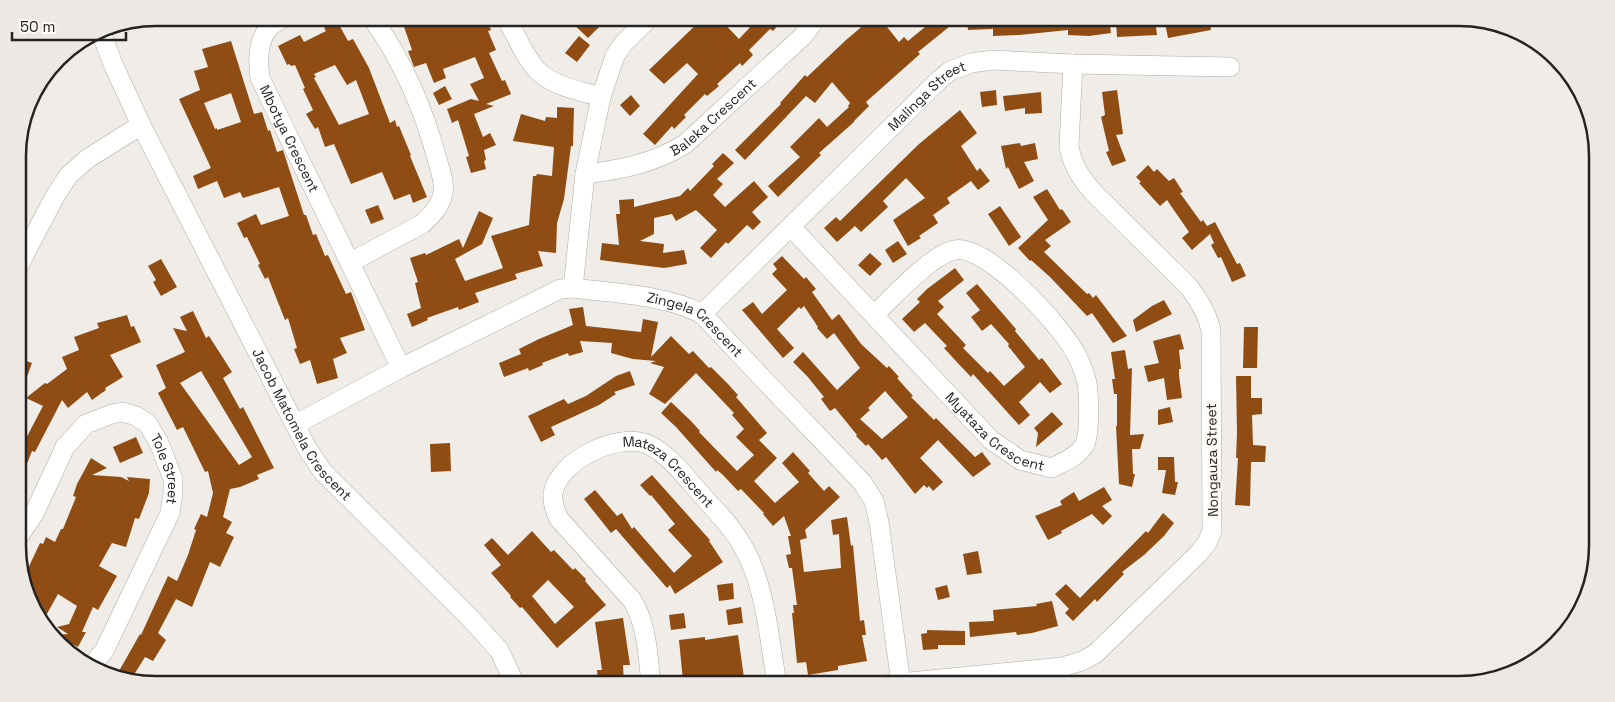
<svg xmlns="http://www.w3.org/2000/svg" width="1615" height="702" font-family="'Space Grotesk',sans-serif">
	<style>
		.building { fill: #8f4d14; fill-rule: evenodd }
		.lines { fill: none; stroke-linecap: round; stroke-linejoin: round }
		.minor-casing { stroke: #aeaba6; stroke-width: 20 }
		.minor { stroke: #fff; stroke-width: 19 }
		.labels { text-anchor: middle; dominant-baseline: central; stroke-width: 5; stroke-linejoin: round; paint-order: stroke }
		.street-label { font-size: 14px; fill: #242322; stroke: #fdfaf5 }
		.rim { fill: none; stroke: #242322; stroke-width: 2.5 }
	</style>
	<rect width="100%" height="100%" fill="#f0ede8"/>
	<g class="building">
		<polygon points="401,18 452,18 455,25 470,18 486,18 491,30 488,31 496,50 489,53 502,81 505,80 511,94 486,104 494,106 474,114 483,137 490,133 496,145 484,150 486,160 484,161 486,169 471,173 466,157 469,156 458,120 452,123 447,109 471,99 479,101 470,84 484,78 475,57 443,69 446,78 434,83 426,63 414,67 408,51 412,50"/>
		<polygon points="567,18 608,18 588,38"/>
		<polygon points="703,18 719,18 739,39 754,23 756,25 761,20 757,18 785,18 773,31 770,29 749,50 753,55 742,66 740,63 717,84 719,86 707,96 705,94 684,115 686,117 674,129 672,126 655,145 643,134 698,74 687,63 664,84 649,70"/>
		<polygon points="872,18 880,18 899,42 904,37 908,41 936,18 960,18 918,52 920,54 866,102 869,106 854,121 854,122 819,153 821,155 778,197 768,186 800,157 790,147 819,118 827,127 849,107 848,106 850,103 832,82 815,103 806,96 745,160 735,150 781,104 780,103 805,75 807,77 846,40"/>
		<polygon points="967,18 991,18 993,29 968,30"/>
		<polygon points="1045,18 1078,18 1078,21 1109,18 1111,33 1089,36 1068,35 1068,30 1019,35 993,36 993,22"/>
		<polygon points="1197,18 1209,18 1211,30 1168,38 1165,23"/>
		<polygon points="1155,19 1157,35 1117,37 1116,22 1131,21 1131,23"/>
		<path d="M337,21L348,41L353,39L369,68L390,123L395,120L397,127L399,126L411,155L410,156L427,197L413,203L410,194L394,200L382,172L351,184L334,144L325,147L318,127L315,129L306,114L313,110L303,89L305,88L295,65L291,66L289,64L287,65L278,46L300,35L304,42L326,31L324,28ZM335,65L347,85L356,80L369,114L339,125L314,78L316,77L314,74Z"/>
		<polygon points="579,36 590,45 577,62 565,53"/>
		<path d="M231,41L254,114L262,112L268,131L270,130L277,152L283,150L304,215H306L313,235L316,234L325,256L328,255L346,294L351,292L365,330L340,338L347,353L333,359L338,378L317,384L310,360L300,364L294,349L297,348L288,318L285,320L268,277L265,279L258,265L260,264L247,237L244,238L237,223L256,214L261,225L289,216L279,187L243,198L240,192L224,198L217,181L198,189L193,176L211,168L179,99L200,90L194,71L208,67L202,49ZM231,93L241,122L217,130V128L215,129L204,103Z"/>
		<polygon points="445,86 452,99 439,105 433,93"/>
		<polygon points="996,90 997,105 982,107 980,92"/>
		<polygon points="1117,90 1123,134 1116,135 1126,161 1112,166 1106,152 1109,151 1101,117 1105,115 1102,92"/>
		<polygon points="1041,92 1042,113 1025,114 1025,108 1005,111 1003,96"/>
		<polygon points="631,95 640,106 630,116 620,105"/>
		<polygon points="557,107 574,108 573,146 571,146 564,199 557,223 556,253 538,251 543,266 515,274 517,279 475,293 479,302 459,310 458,307 427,318 428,320 412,327 407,314 421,308 415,283 418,282 410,258 425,253 426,255 459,239 463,248 479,211 493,218 482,244 455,259 465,281 503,268 491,236 529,225 533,176 536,176 537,174 552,176 554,147 513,141 521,114 545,121 546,117 557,118"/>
		<polygon points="960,110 977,133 961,146 977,171 980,168 990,181 978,190 971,181 947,198 950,203 933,215 938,223 919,236 921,238 908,246 893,220 925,198 906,178 883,201 888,207 861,232 855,226 837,242 824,228 836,217 840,221 919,144"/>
		<polygon points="1020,143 1021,146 1035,143 1038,159 1024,162 1034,181 1019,189 1008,167 1006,169 1001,146"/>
		<polygon points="723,153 734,163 717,179 723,184 713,195 725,207 754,181 768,197 752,212 761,222 753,230 747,225 728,244 726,242 711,258 700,248 717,230 696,210 676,221 672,214 654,218 654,234 640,241 664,244 663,253 684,250 687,264 664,268 600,260 602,243 619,245 616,214 620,214 619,200 634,199 634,207 680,196 688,188 690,191 714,166 712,164"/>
		<polygon points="1148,165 1154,172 1157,169 1169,181 1174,178 1183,192 1180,193 1201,222 1203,220 1207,226 1215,222 1237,264 1240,263 1246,276 1232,282 1221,257 1218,258 1211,245 1214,243 1210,234 1192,250 1182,238 1189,232 1167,200 1160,206 1139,183 1141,182 1136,177"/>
		<polygon points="1047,189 1060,210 1062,209 1071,222 1045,240 1051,246 1044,252 1087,294 1089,293 1093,298 1096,295 1127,336 1113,343 1092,313 1087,316 1050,277 1031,260 1030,261 1018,248 1048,220 1033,197"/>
		<polygon points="378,205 384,219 371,224 365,210"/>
		<polygon points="1000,206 1021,237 1009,246 988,214"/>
		<polygon points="898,241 907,254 893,263 885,250"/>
		<polygon points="870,253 882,264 870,276 858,265"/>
		<path d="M782,256L804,279L806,277L816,289L812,292L832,320L839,314L861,344L887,368L889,366L899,377L897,378L913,396L911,397L934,420L936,418L975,457L982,452L991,464L973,477L938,440L920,458L943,482L933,491L929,486L927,488L924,485L915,494L886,457L882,460L868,444L866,446L856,436L857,435L835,408L830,411L821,399L824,397L807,376L793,362L803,352L837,390L860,368L834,333L827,339L817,328L818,327L804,306L801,309L799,307L777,329L794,348L783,358L742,310L753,302L762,314L787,290L772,274L777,269L773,264ZM885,391L908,417L882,439L860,419L870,410L868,408Z"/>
		<polygon points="161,259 177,287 161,296 153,282 156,280 148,266"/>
		<polygon points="955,268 964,280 938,301 944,307 937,314 966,345 963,348 988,373 990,371 1004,386 1025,367 1008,346 1009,344 991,324 982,331 971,317 980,310 966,293 977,284 1016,329 1015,331 1035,355 1039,360 1042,358 1062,384 1050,393 1040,382 1019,402 1030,415 1019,425 973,374 971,377 954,359 944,348 947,346 925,323 914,332 902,319 920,302 917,299 927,289"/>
		<polygon points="1164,300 1172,314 1136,332 1133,320 1152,306"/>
		<polygon points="583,307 586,326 641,332 643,319 658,322 651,357 671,336 689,354 693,351 709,368 711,367 728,384 738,395 736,397 767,433 759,440 777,458 754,481 775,503 799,482 782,463 793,452 810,471 808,473 824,491 829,486 840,497 805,530 807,538 800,540 804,572 841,568 839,534 833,535 831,520 847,517 851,546 853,545 860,621 864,620 866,635 862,635 867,661 838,666 838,670 808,675 806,662 797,663 792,613 794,613 793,605 797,605 792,568 789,568 786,555 791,554 788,536 791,536 784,516 773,526 763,514 764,513 741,489 738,491 722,474 717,470 716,472 676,427 661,413 671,402 691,421 700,431 699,432 737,471 754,455 736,437 744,429 732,415 734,413 696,373 665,404 649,394 664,367 650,363 656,361 633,359 611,353 612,343 580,341 583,352 569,356 568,353 542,363 543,365 529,371 528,368 504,377 499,363 521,354 519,349 539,339 573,325 569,309"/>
		<path d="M193,311L206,338L209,336L232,372L223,378L240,409L243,407L274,468L257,475L259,479L240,487L230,489L223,517L232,522L226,533L234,537L220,567L210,562L192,607L176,599L158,633L166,640L153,661L145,657L132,678L119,671L140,634L141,635L168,576L177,581L188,555L196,530L194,529L201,514L207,517L213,493L208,471L205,472L183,427L177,430L158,393L166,388L156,365L185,352L173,328L187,331L180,317ZM201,371L252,457L239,465L180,383Z"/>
		<polygon points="127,315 131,327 134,326 141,342 110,355 123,377 105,388 106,390 92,400 87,392 68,408 62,400 35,452 32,451 19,484 18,441 23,444 43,406 26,398 45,383 47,384 67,369 62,357 79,350 74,337 99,328 97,323"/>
		<polygon points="1244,327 1258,327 1257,368 1243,368"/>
		<polygon points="1180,334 1184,349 1179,350 1181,369 1179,369 1179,375 1182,398 1167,400 1164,378 1148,382 1144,366 1159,363 1153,341"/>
		<polygon points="1125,350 1128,369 1132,368 1130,435 1144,434 1140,449 1132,449 1133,474 1135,474 1132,487 1119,484 1116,426 1117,426 1117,394 1114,394 1112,379 1115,379 1111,352"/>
		<polygon points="18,358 32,363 20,396 18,396"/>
		<polygon points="630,371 635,385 614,392 616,394 599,405 551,427 555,435 541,442 528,416 564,399 568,404 586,396 616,376"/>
		<polygon points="1236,376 1251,376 1251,398 1262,398 1262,414 1252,415 1253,445 1266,446 1265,462 1251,462 1250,506 1235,505 1238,458 1236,458 1237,433"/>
		<polygon points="1170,407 1173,422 1158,425 1158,410"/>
		<polygon points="1052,412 1063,424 1036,447 1038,433 1034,428"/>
		<polygon points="136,437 143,453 120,463 113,447"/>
		<polygon points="450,443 451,471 431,472 430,444"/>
		<polygon points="1158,457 1174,457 1175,482 1178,482 1175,495 1162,493 1166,470 1158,470"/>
		<polygon points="91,458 107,468 92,475 121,477 129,481 127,477 150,479 149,493 139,519 135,518 126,547 112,543 99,566 117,576 98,610 93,607 82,632 86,632 78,647 55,635 68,634 57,627 69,624 77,606 58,594 43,621 24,577 40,543 43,544 46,537 55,542 61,529 63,529 76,497 73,496 77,484"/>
		<polygon points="652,475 710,540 709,541 723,562 675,594 670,585 667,588 616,529 611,533 584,499 595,490 617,516 622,513 632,529 634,527 674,573 692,556 668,530 675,524 651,495 650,496 640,485"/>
		<polygon points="1104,487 1112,500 1102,506 1112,516 1103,525 1092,514 1061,531 1062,533 1048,540 1035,516 1062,505 1060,501 1074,492 1079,501"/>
		<polygon points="1163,513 1174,523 1164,536 1144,555 1122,572 1124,574 1097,602 1095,599 1073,621 1065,613 1069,609 1055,594 1066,584 1080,598 1146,531 1148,533"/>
		<path d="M532,531L551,552L554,550L573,570L575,568L586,579L585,581L606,605L557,648L522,607L520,608L510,597L511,596L491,573L501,565L484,545L492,538L508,555ZM548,580L574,607L555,624L532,596Z"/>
		<polygon points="978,551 982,573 967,575 963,554"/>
		<polygon points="733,583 734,599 719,601 717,585"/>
		<polygon points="947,585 950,597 938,600 935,588"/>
		<polygon points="1052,601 1058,626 1032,633 1017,635 1016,632 970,637 969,622 994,621 993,610 1037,606 1036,604"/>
		<polygon points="741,607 743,623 728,625 726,610"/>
		<polygon points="684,613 686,628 671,630 669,615"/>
		<polygon points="623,618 630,665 623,665 624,684 598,684 597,670 602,670 595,622"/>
		<polygon points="927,630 965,631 965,645 938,645 938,649 923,650 921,634 927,633"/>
		<polygon points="738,635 744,678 728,679 728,676 683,681 679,640 705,637 705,640"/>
	</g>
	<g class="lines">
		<defs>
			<g id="minor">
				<path id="s1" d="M284,18C279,21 271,24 268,29C257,43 258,62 260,78L401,368"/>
				<path d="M506,18C515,33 526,60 539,72C555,87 581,91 601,97"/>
				<path id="s2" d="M100,30L113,64L141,125L307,448L323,472L470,618L499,650L515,684"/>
				<path id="s3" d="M585,174C620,170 655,163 685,144L803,36L812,24L814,18"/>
				<path id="s4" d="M791,227L991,440L1020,460L1052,468C1063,462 1079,456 1085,444C1090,432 1089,396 1087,383C1085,375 1082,366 1078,358C1066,330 987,243 954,250C930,256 893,297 875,314"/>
				<path d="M351,262L422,224C431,216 441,206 443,193C445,182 440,170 437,159C424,110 402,60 372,18"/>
				<polyline points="18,267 54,198 68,176 87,159 141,125"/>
				<polyline points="573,288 585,174 601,97 615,56 623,44 649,18"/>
				<path id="s5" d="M702,314L938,81L950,71L971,63L993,60L1073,64L1230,67"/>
				<path id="s6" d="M296,424L401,368L560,289L573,288C612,293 668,295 702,314L765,381L862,482L874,501L879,522L901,684"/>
				<path id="s7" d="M19,536L34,514L65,447L86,424L112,414L123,412L136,416L148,424L159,443L173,479V493L170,513L104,651L92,665"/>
				<path id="s8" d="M651,684C648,656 647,624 632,600L559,519C555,511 552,502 553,493C559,460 619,431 649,445C669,455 684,475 699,492C714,509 731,525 742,545C766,585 769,639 777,684"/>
				<path d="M890,684L1062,667L1082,661L1095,654L1199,553L1207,543L1212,531L1211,330C1207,313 1200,301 1189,287L1093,192C1081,178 1072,165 1069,146L1073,64"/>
			</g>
		</defs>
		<use href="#minor" class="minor-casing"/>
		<use href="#minor" class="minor"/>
	</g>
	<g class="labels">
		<g class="street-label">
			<text stroke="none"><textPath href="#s5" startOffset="314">Malinga Street</textPath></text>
			<text stroke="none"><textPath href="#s3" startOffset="144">Baleka Crescent</textPath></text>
			<text stroke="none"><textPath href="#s1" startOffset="138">Mbotya Crescent</textPath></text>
			<text stroke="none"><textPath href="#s6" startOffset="441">Zingela Crescent</textPath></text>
			<text stroke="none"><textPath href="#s2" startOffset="444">Jacob Matomela Crescent</textPath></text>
			<text stroke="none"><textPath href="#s4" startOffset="291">Myataza Crescent</textPath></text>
			<text transform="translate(1212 460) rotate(-91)">Nongauza Street</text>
			<text stroke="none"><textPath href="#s7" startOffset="248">Tole Street</textPath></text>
			<text stroke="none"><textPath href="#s8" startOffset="371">Mateza Crescent</textPath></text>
		</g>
	</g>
	<path d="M0 0H1615V702H0ZM156 26H1459A130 130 0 0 1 1589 156V546A130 130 0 0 1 1459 676H156A130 130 0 0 1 26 546V156A130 130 0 0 1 156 26Z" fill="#ece9e4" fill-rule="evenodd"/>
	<path class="rim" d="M156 26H1459A130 130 0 0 1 1589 156V546A130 130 0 0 1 1459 676H156A130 130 0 0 1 26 546V156A130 130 0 0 1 156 26Z"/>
	<path d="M12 32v8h114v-8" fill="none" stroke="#242322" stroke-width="2.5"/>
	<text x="20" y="32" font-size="15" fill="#242322" stroke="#fdfaf5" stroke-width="4" paint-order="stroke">50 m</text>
</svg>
